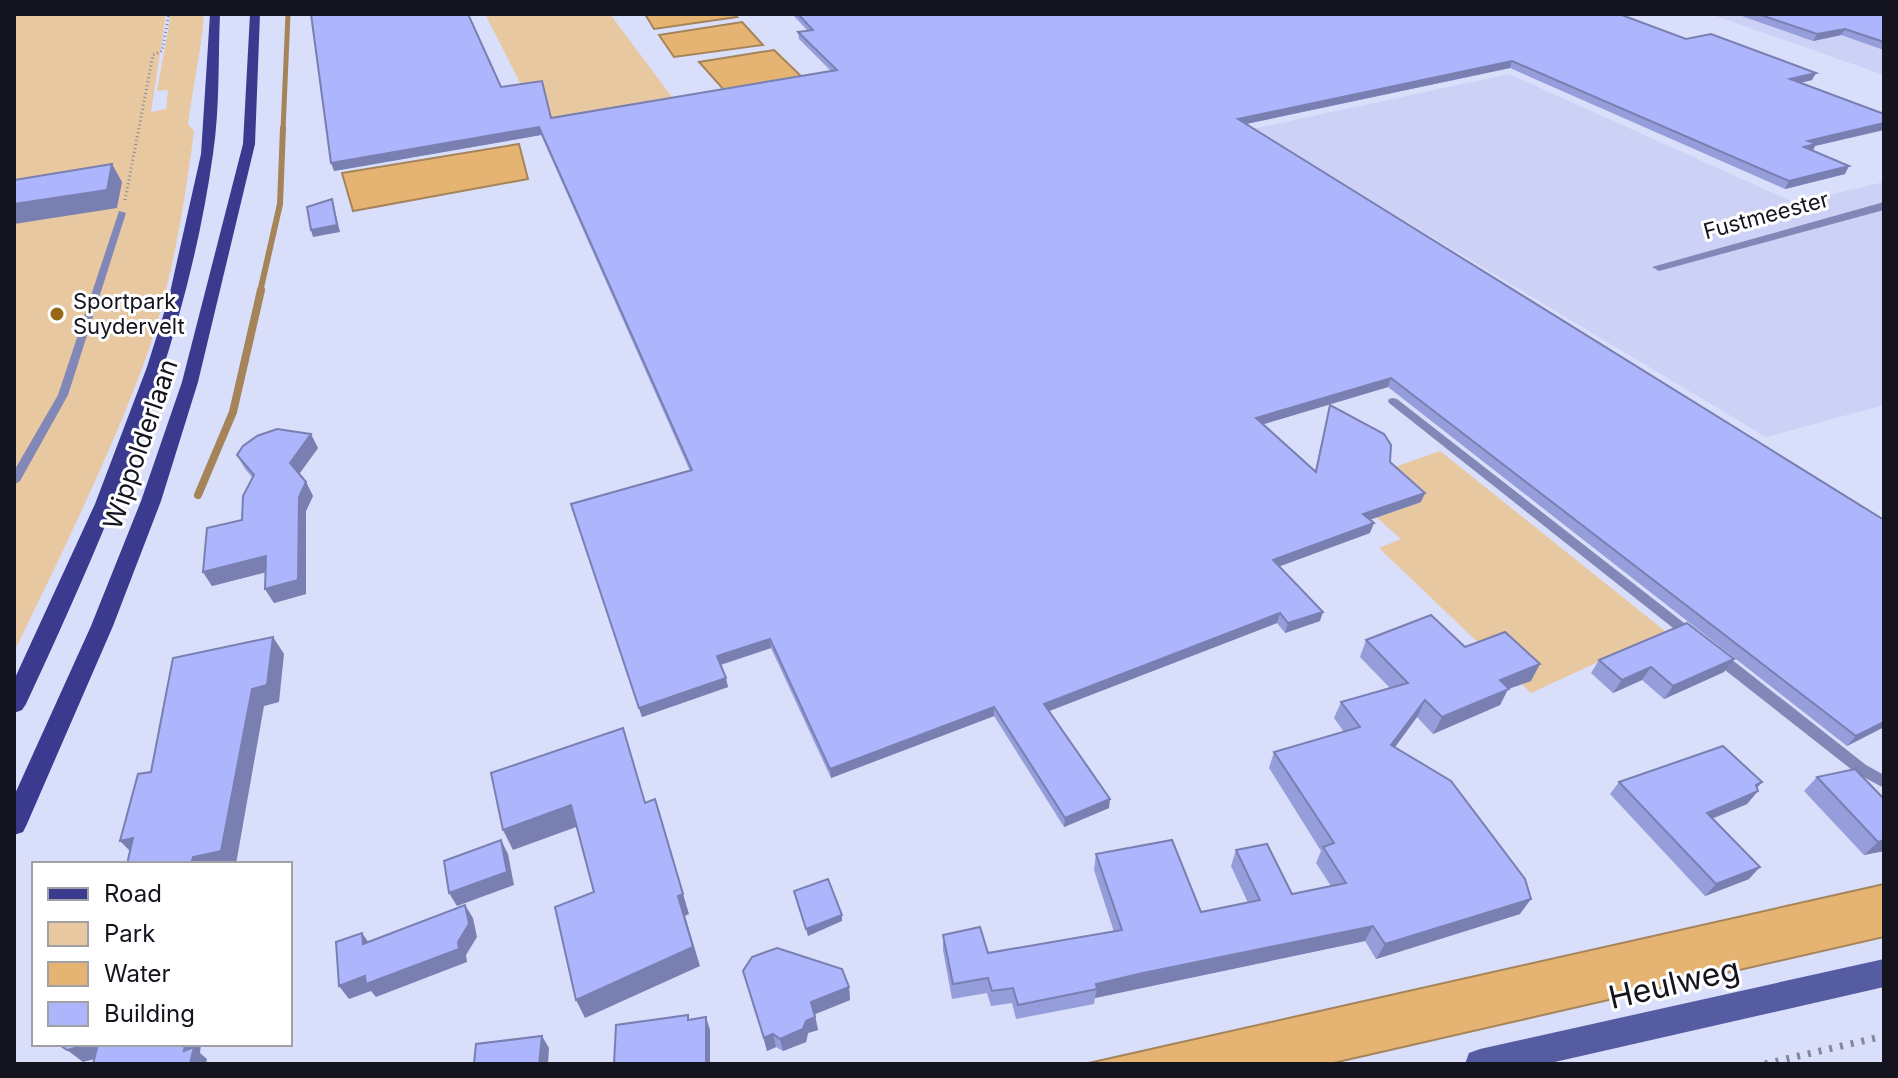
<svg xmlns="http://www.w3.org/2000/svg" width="1898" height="1078" font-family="Inter,sans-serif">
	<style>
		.built { fill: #ccd1f5 }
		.green { fill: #e8c8a0 }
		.water { fill: #e5b473; stroke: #a6845a; stroke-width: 2 }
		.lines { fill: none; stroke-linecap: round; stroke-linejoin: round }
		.stream-far2 { stroke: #a6845a; stroke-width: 5 }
		.stream-far1 { stroke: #a6845a; stroke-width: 6 }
		.stream { stroke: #a6845a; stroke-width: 8 }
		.path-far1 { stroke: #84879c; stroke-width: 3; stroke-dasharray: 1 3; stroke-linecap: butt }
		.path { stroke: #84879c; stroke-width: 7; stroke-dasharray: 3 8; stroke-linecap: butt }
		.lane { fill: #8188b8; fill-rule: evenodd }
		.street { fill: #8188b8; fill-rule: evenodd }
		.secondary { fill: #565ca1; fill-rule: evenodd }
		.primary { fill: #3a3b8f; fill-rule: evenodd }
		.wall { fill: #959dda }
		.shaded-wall { fill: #797fb1 }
		.building { fill: #adb6fd; stroke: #797fb1; stroke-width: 2 }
		.poi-dot { fill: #976718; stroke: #fff; stroke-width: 3 }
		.labels { text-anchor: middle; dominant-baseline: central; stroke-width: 6; stroke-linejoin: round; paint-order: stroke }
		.far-street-label { font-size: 22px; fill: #13141e; stroke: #fff }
		.far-poi-label { font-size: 22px; fill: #13141e; stroke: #fff; text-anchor: start }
		.street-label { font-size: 26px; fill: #13141e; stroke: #fff }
		.near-street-label { font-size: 32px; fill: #13141e; stroke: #fff }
	</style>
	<rect width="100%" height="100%" fill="#d9defb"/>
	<g class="built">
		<polygon points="1710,14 1884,14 1884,75"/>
		<polygon points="1509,74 1795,203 1884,182 1884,405 1766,437 1252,129"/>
	</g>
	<g class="green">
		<path d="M14,14H166L151,112L166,109L168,90L157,91L171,14H204C201,52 193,86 188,124L194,131C184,208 171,289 144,363C107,462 60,557 14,652Z"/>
		<polygon points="485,14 610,14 672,97 539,120"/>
		<polygon points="1440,451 1665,631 1531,693 1379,548 1401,539 1341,486"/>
	</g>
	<g class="water">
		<polygon points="645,14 734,14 737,17 654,29"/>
		<polygon points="742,22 763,45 674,57 659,35"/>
		<polygon points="774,50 803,78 724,90 699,62"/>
		<polygon points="519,144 528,179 353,211 342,173"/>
		<polygon points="1884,884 1884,937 1329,1064 1084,1064"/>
	</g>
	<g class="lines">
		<polyline class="stream-far2" points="283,130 288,14"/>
		<polyline class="stream-far1" points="260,292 280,204 283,128"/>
		<polyline class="stream" points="198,495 233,412 261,290"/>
		<polyline class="path-far1" points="125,200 153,55 162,51 169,14"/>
		<polyline class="path" points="1765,1064 1884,1036"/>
		<g class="lane">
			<polygon points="119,211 126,213 68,395 20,481 14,485 14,471 58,395"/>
			<polygon points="1393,398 1397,399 1697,633 1699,636 1697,639 1687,639 1389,403 1388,401 1389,399"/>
			<polygon points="1716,650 1721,651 1866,765 1884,775 1884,788 1856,773 1711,659 1709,655 1711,651"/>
		</g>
		<polygon class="street" points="1884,202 1884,210 1659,271 1652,267"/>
		<polygon class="secondary" points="1884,959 1884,987 1546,1064 1465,1064 1469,1053 1480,1049"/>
		<g class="primary">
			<path d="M210,14H220C218,60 220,107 213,154C186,348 108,528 26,704L22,710L14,713V680L95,504L147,367L169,297L201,154Z"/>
			<polygon points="250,14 260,14 255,144 198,382 161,501 113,626 27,824 23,832 14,835 14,796 91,626 141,501 182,382 243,144"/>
		</g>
	</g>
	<g class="wall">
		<polygon points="792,14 1619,14 1686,39 1812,80 1801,83 1815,146 1813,151 1845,174 1785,189 1510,68 1246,124 1884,520 1884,727 1847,746 1388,387 1263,424 1315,471 1330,405 1390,462 1421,502 1370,520 1370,533 1278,566 1320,621 1285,633 1277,623 1049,711 1109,808 1064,827 994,716 831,778 771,648 721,665 728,687 642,717 571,504 690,471 541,135 334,171 501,87 551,118 831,71 799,39 798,32 808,31"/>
		<polygon points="1736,14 1884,14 1884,50 1841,35 1813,41"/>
		<polygon points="318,448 299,474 306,482 313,496 306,511 306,594 274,603 265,589 266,572 212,586 203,572 242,520 253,478 245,469 237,455"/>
		<polygon points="1366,640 1465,647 1531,681 1508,689 1500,705 1433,734 1417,717 1395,747 1520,914 1376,959 1365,941 1140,988 1095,998 1094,1004 1016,1019 1012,1003 991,1006 987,993 952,999 943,950 943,935 988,953 1114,932 1094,870 1096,854 1201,912 1248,903 1231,866 1236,850 1292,894 1331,886 1316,863 1321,851 1269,768 1274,752 1344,732 1334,718 1341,702 1390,688 1360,657"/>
		<polygon points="1599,660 1724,672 1664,699 1642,680 1613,693 1591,673"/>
		<polygon points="1817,777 1884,799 1884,851 1864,855 1804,791"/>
		<polygon points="1619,782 1757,788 1758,791 1747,804 1712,819 1749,879 1705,896 1610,794"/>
		<polygon points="743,971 849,987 850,1000 815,1014 818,1030 808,1033 806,1042 783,1051 776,1047 767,1051"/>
	</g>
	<g class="shaded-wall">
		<polygon points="1845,29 1841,35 1813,41 1817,34"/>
		<polygon points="1512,61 1510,68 1236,126 1238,119"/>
		<polygon points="1816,73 1812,80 1786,86 1790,79"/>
		<polygon points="1884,123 1884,130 1815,146 1812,152 1800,155 1808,141"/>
		<polygon points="539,127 541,135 334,171 331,163"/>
		<polygon points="112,164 122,182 117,208 14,224 14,204"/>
		<polygon points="1849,166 1845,174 1785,189 1789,181"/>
		<polygon points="332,199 340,232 313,237 311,230"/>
		<polygon points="1391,378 1388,387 1254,427 1256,418"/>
		<polygon points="311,434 318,448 297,477 290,463"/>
		<polygon points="306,482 313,496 306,511 306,594 274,603 265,589 299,497"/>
		<polygon points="1425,493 1421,502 1360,523 1363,514"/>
		<polygon points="1374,523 1370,533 1270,570 1273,560"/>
		<polygon points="266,556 275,570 212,586 203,572"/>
		<polygon points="1323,612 1320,621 1285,633 1288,623"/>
		<polygon points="1280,613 1277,623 1044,713 1044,704"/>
		<polygon points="273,637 284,654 279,702 264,706 236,864 191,864 252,689"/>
		<polygon points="770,639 771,648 719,665 717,656"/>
		<polygon points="1734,659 1724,672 1664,699 1673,686"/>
		<polygon points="1540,664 1531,681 1508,689 1500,705 1433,734 1442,717 1500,680"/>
		<polygon points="1651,667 1642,680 1613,693 1622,680"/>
		<polygon points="726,678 728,687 642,717 639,708"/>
		<polygon points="1425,700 1417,717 1384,762 1391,745"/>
		<polygon points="994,707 994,716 831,778 830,769"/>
		<polygon points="1884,722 1884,727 1847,746 1856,736"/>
		<polygon points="1762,782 1752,794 1758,791 1747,804 1696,825 1707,813"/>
		<polygon points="655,799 689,914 685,916 700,966 585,1018 576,1000 678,896"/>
		<polygon points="1110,799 1109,808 1064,827 1065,818"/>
		<polygon points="571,805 579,826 513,850 503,830"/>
		<polygon points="133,838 136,857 120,841"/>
		<polygon points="501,840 508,854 514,885 457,906 449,893"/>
		<polygon points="1884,840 1884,851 1864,855 1878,842"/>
		<polygon points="1760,867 1749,879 1705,896 1716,884"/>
		<polygon points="1531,899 1520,914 1376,959 1385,944"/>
		<polygon points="465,905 473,918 477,937 466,955 467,962 376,997 371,991 349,999 339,986 458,942"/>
		<polygon points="842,915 842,921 808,936 806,929"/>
		<polygon points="1373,926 1365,941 1095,998 1097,989 1096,984"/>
		<polygon points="362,933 371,946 363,944"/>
		<polygon points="849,987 850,1000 813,1015 811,1002"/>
		<polygon points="706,1017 710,1030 710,1064 706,1064"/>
		<polygon points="815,1017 818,1030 808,1033 806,1042 783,1051 780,1039 806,1021"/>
		<polygon points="773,1034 776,1047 767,1051 764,1038"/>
		<polygon points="542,1036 549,1048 548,1064 539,1064"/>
		<polygon points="91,1044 101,1044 114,1054 83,1062 67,1050"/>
		<polygon points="185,1044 201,1044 200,1053 207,1059 206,1064 190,1064 184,1051"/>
	</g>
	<g class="building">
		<polygon points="311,14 468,14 501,87 542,81 551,118 837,70 798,32 813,30 798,14 1619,14 1686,39 1711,34 1816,73 1790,79 1884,114 1884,123 1808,141 1816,144 1804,147 1849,166 1789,181 1512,61 1238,119 1884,520 1884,722 1856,736 1391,378 1256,418 1316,472 1330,405 1384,434 1391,445 1390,462 1425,493 1363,514 1374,523 1273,560 1323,612 1288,623 1280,613 1044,704 1110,799 1065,818 994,707 830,769 770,639 717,656 726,678 639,708 571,504 692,470 539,127 331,163"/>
		<polygon points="1758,14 1884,14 1884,42 1845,29 1817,34"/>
		<polygon points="112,164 107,190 14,204 14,180"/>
		<polygon points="332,199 337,225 311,230 307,207"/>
		<polygon points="277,429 311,434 290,463 306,482 299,497 298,580 265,589 266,556 203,572 207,528 242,520 243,496 254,475 237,455 243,446 257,436"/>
		<polygon points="1431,615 1465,647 1505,632 1540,664 1500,680 1509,689 1442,717 1425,700 1391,745 1451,781 1525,879 1531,899 1385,944 1373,926 1143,973 1096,984 1097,989 1018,1005 1013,988 992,991 988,978 953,984 943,935 980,927 988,953 1122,930 1096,854 1172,840 1201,912 1260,900 1236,850 1267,844 1292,894 1346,883 1323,847 1334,843 1274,752 1360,727 1341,702 1408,683 1366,640"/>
		<polygon points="1687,623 1734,659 1673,686 1651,667 1622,680 1599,660"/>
		<polygon points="273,637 267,685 252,689 221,851 193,857 191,864 127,864 133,838 120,841 138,774 151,772 173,658"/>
		<polygon points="623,728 645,803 655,799 683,894 678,896 693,947 576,1000 555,907 594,892 571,805 503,830 491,773"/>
		<polygon points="1723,746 1762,782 1756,785 1758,791 1707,813 1760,867 1716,884 1619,782"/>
		<polygon points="1855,769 1884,799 1884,840 1878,842 1817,777"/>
		<polygon points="501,840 507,872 449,893 444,861"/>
		<polygon points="828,879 842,915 806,929 794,891"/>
		<polygon points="465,905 469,924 458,942 459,949 366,984 365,976 339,986 336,942 362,933 363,944"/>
		<polygon points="777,948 842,969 849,987 811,1002 815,1017 806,1021 803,1029 780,1039 773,1034 764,1038 743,971 752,957"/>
		<polygon points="688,1015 688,1020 706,1017 706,1064 614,1064 616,1025"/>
		<polygon points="542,1036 539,1064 474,1064 476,1044"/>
		<polygon points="58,1044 91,1044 67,1050"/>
		<polygon points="98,1044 185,1044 184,1051 194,1047 190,1064 93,1064"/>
	</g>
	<circle class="poi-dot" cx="57" cy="314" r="8"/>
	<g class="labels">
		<g class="far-street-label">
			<text transform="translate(1766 215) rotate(-15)">Fustmeester</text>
		</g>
		<g class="far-poi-label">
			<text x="73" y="301">Sportpark<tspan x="73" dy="25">Suydervelt</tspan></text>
		</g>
		<g class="street-label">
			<text transform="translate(140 444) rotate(-71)">Wippolderlaan</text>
		</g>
		<g class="near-street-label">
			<text transform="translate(1674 983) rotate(-13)">Heulweg</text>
		</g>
	</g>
	<rect width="1898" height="1078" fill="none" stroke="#13141e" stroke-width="32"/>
	<rect x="32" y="862" width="260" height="184" fill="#ffffff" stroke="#a1a1a5" stroke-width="2"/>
	<rect x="48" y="888" width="40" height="12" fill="#3a3b8f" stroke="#a1a1a5" stroke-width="2"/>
	<text x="104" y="902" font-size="24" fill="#13141e">Road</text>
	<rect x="48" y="922" width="40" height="24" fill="#e8c8a0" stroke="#a1a1a5" stroke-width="2"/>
	<text x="104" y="942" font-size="24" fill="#13141e">Park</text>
	<rect x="48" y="962" width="40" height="24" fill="#e5b473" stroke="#a1a1a5" stroke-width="2"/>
	<text x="104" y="982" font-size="24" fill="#13141e">Water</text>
	<rect x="48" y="1002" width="40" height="24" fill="#adb6fd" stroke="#a1a1a5" stroke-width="2"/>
	<text x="104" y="1022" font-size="24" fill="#13141e">Building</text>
</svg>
